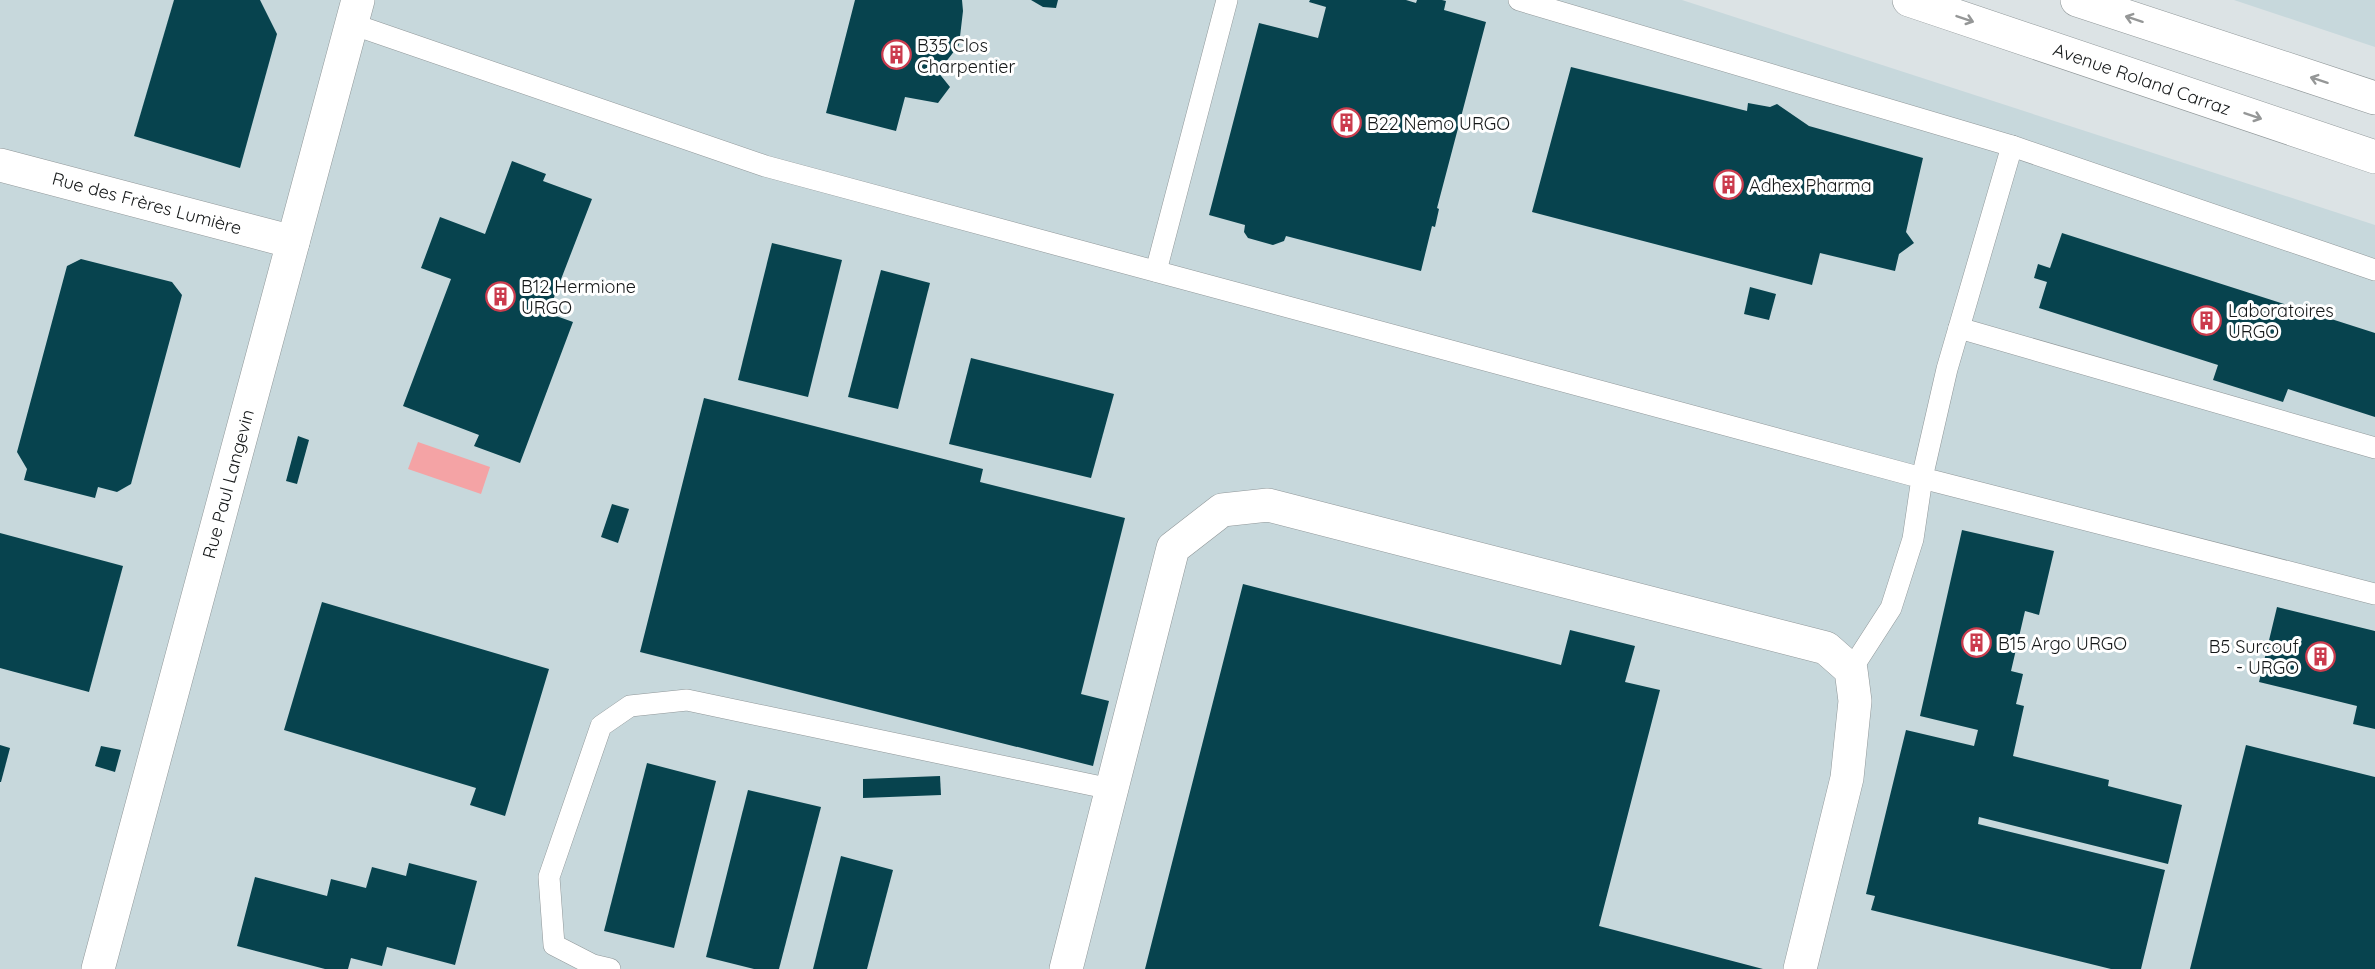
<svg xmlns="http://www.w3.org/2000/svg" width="2375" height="969" font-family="Quicksand,sans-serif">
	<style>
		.built { fill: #c7d8dc }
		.green { fill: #f4a3a5 }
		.building { fill: #07434e }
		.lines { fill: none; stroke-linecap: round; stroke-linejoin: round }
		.service-casing { stroke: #909799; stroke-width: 22 }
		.minor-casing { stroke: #909799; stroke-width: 34 }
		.primary-casing { stroke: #909799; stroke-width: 34 }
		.service { stroke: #fff; stroke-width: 21 }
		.minor { stroke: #fff; stroke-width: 33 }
		.primary { stroke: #fff; stroke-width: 33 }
		.oneway { stroke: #959797 }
		.labels { text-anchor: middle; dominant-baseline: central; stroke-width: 6; stroke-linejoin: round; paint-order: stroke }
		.poi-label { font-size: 18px; fill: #141718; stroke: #fff; text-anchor: start }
		.street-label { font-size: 18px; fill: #141718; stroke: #fff }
	</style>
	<rect width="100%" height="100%" fill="#dce3e5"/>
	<g class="built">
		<polygon points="0,0 1682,0 2375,225 2375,969 0,969"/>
		<polygon points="2234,0 2375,0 2375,47"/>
	</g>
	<polygon class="green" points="418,442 490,467 481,494 408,469"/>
	<g class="building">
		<polygon points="174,0 260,0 277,34 240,168 134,136"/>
		<polygon points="855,0 962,0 963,11 959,45 938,72 950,87 938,103 905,97 896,131 826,113"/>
		<polygon points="1031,0 1058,0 1056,8 1043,7"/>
		<polygon points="1310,0 1406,0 1416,3 1417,0 1442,0 1446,1 1444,10 1486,22 1437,208 1439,209 1435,227 1432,226 1421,271 1286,236 1284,241 1273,245 1248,238 1244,232 1245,225 1209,215 1259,23 1318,38 1326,7 1309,2"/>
		<polygon points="1571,67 1747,111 1748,103 1770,107 1777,104 1809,126 1923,158 1906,232 1914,243 1899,254 1895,271 1820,253 1812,285 1532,212"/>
		<polygon points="512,161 546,174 543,181 592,199 548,313 573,322 520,463 474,446 479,435 403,406 451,279 421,268 440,217 485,234"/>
		<polygon points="2062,233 2375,333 2375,417 2288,389 2283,402 2213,380 2218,365 2039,308 2047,282 2034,278 2038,264 2050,268"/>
		<polygon points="772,243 842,260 808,397 738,380"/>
		<polygon points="81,259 172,282 182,295 131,484 117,492 98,487 95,498 24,480 27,469 17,452 67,266"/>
		<polygon points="881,270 930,283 898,409 848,397"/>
		<polygon points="1750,287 1776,294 1769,320 1744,314"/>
		<polygon points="971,358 1114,394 1091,478 949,444"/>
		<polygon points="704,398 983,469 980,482 1125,518 1081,694 1109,701 1093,766 640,652"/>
		<polygon points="298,436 309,440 297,484 286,481"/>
		<polygon points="612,504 629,509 618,543 601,537"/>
		<polygon points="1962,530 2054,551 2039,615 2025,611 2011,671 2023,674 2016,704 2024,706 2013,756 2109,780 2108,786 2182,805 2168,864 1979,817 1978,824 2165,870 2141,969 2111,969 1871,910 1875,896 1866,894 1906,730 1974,746 1978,730 1920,716"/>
		<polygon points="0,533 123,566 89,692 0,668"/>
		<polygon points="1243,584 1561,665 1570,630 1635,646 1625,682 1660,690 1599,926 1763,969 1145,969"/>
		<polygon points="322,602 549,669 505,816 470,805 476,788 284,730"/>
		<polygon points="2277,607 2375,631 2375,729 2353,724 2357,706 2259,682"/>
		<polygon points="0,745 10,748 1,782 0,782"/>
		<polygon points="2246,745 2375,777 2375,969 2190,969"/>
		<polygon points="101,746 121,750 115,772 95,766"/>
		<polygon points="647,763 716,781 674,948 604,931"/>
		<polygon points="940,776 941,795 863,798 863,779"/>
		<polygon points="748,790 821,807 779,969 754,969 706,957"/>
		<polygon points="841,856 893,870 867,969 813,969"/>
		<polygon points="409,863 477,881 455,965 387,947 382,966 351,958 348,969 325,969 237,946 255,877 327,896 331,879 366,888 372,867 406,876"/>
	</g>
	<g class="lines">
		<defs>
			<g id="service">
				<polyline points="1519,0 2012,146 2375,270"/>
				<polyline points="352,24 765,166 1922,478 1913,539 1891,608 1851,670"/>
				<polyline points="2012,146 1947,369 1922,478 2375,594"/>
				<polyline points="1156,271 1227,0"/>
				<polyline points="1959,328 2375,448"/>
				<polyline points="610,969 593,965 554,945 549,877 601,726 630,706 687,700 1111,789"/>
			</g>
			<g id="minor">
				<polyline points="0,165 293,242"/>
				<polyline points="98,969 358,0"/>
				<polyline points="1066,969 1173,548 1222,510 1268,505 1826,648 1851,670 1855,701 1847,778 1800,969"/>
			</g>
			<g id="primary">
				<polyline points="1909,0 2375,157"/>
				<polyline points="2077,0 2375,98"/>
			</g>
		</defs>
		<use href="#service" class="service-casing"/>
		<use href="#minor" class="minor-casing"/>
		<use href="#primary" class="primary-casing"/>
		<use href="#service" class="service"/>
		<use href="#minor" class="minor"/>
		<use href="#primary" class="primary"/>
	</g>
	<defs><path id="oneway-shaft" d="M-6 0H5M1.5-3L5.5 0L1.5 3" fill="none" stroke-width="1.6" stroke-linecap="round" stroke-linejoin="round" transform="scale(1.5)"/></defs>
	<g class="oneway">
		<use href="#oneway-shaft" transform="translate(1965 19) rotate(19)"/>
		<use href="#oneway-shaft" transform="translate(2134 19) rotate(-162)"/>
		<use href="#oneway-shaft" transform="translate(2319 80) rotate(-162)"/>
		<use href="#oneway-shaft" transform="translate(2253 116) rotate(19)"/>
	</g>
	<defs>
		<symbol id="building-ring" viewBox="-11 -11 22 22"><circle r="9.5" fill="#fff" stroke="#cb3b4d" stroke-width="1.5"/><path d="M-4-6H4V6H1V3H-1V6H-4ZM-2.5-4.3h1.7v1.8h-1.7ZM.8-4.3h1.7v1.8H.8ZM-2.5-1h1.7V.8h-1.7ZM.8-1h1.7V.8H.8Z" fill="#cb3b4d"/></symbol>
	</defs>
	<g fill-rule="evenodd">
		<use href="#building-ring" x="880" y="38" width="33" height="33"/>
		<use href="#building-ring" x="1330" y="106" width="33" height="33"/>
		<use href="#building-ring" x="1712" y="168" width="33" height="33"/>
		<use href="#building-ring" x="484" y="280" width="33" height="33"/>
		<use href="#building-ring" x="2190" y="304" width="33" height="33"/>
		<use href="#building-ring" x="1960" y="626" width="33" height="33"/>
		<use href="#building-ring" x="2304" y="640" width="33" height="33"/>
	</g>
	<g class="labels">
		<g class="poi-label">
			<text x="917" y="45">B35 Clos<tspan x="917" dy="21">Charpentier</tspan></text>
			<text x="1367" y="123">B22 Nemo URGO</text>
			<text x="1749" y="185">Adhex Pharma</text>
			<text x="521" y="286">B12 Hermione<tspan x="521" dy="21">URGO</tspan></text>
			<text x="2228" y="310">Laboratoires<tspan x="2228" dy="21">URGO</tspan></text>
			<text x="1998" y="643">B15 Argo URGO</text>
			<text x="2299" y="646" text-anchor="end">B5 Surcouf<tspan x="2299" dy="21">- URGO</tspan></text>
		</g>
		<g class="street-label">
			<text transform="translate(2142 79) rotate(19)">Avenue Roland Carraz</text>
			<text transform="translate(147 203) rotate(15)">Rue des Frères Lumière</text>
			<text transform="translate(228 484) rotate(-75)">Rue Paul Langevin</text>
		</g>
	</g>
</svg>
